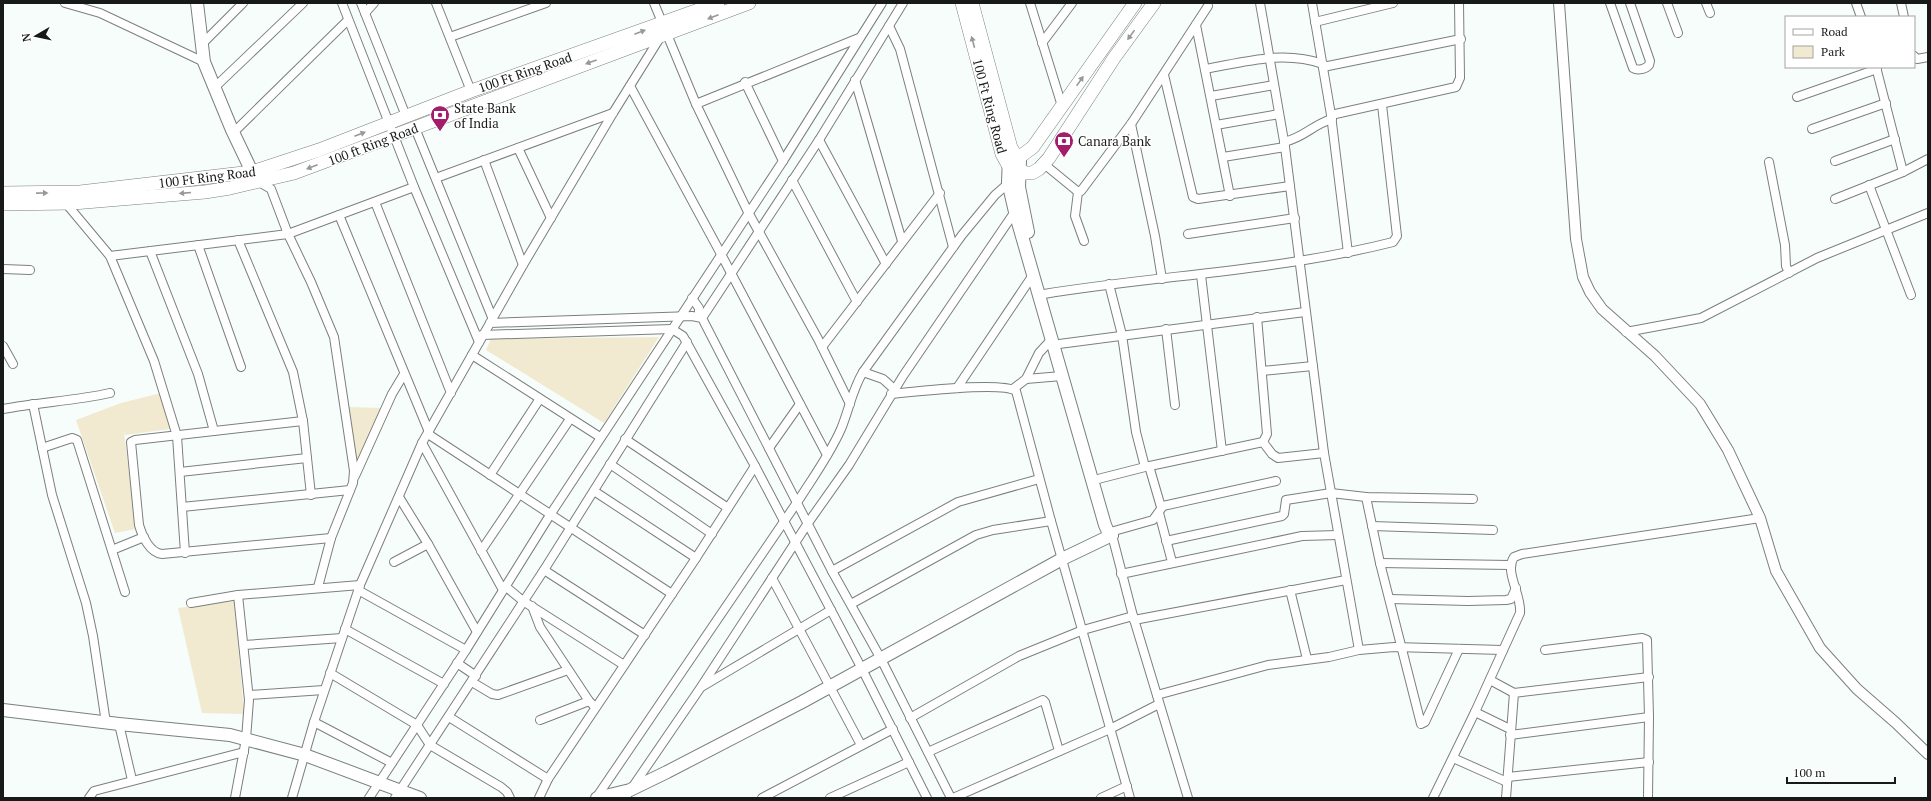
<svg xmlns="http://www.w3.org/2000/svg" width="1931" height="801" font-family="'PT Serif',serif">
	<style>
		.green { fill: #f1ead1 }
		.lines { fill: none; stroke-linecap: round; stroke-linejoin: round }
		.minor-casing { stroke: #7b807d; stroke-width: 10 }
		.tertiary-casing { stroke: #7b807d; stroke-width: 12 }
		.secondary-casing { stroke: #7b807d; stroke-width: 14 }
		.primary-casing { stroke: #7b807d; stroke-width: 14 }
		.minor { stroke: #fff; stroke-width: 8 }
		.tertiary { stroke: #fff; stroke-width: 10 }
		.secondary { stroke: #fff; stroke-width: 12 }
		.primary { stroke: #fff; stroke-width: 13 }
		.oneway { fill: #979898 }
		.labels { text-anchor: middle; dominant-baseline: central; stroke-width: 3; stroke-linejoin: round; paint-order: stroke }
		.street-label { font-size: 13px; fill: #181a19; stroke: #fff }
		.poi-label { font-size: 13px; fill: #181a19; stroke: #fff; text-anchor: start }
	</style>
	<rect width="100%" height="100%" fill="#f7fdfa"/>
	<g class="green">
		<polygon points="659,337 604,423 486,350 491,339"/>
		<polygon points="161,393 170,429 125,435 124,432 136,529 115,533 76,420 121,403"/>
		<polygon points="348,407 382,408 356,464"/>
		<polygon points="234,601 244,711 243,714 202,713 178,608"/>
	</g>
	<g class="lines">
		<defs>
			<g id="minor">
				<polyline points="65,3 100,13 204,62"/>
				<polyline points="342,3 414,187 479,342"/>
				<polyline points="361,3 406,116"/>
				<polyline points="436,3 471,91"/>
				<polyline points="654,3 696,104 748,212 818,339 850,404"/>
				<polyline points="1030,3 1062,106"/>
				<polyline points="1260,3 1285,147 1324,453 1359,650"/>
				<polyline points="1312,3 1331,115 1348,253"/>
				<path d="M1610,3L1633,68C1638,71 1646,69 1649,65L1650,61L1630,3"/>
				<polyline points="1667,3 1678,33"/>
				<polyline points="1706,3 1710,13"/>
				<polyline points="1856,3 1861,17"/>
				<polyline points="1901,3 1904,17"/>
				<polyline points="365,13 374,3"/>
				<polyline points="1315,22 1393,3"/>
				<polyline points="1196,25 1230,196"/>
				<polyline points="889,26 900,49 953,247"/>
				<polyline points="450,37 546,3"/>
				<polyline points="1042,43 1072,3"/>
				<polyline points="202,44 243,3"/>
				<polyline points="1914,56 1917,59 1928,57"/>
				<polyline points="1323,67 1461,39"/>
				<polyline points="1876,67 1903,172"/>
				<path d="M1205,69C1245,62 1283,50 1323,64"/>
				<polyline points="1164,75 1193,197 1198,199 1290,186"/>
				<polyline points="855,80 902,241"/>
				<polyline points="745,82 783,161"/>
				<polyline points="630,86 721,254 827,455"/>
				<polyline points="214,88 303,3"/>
				<polyline points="1211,96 1274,85"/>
				<polyline points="1797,97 1877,69"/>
				<polyline points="696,104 859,38"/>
				<polyline points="1331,115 1456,87 1460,78 1459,3"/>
				<polyline points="1131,124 1155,236 1162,279"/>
				<polyline points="1216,125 1279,114"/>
				<polyline points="415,128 492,317"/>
				<polyline points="1812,129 1886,103"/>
				<polyline points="234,132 348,20"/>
				<polyline points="819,140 886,264"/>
				<path d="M1284,142C1305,137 1312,125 1332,119"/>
				<polyline points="518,148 551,218"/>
				<polyline points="1223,157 1285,147"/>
				<polyline points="484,160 523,265"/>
				<polyline points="1835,161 1895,139"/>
				<polyline points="1769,162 1785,245 1786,266 1789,273"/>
				<polyline points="1044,164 1077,191 1081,191 1131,124 1208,6"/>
				<polyline points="436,178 613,113"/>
				<polyline points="792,180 857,302"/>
				<polyline points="259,182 271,189 288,234 311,282 334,337 354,471 353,483 331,538 318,587"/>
				<polyline points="1869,185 1911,295"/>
				<polyline points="1078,192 1075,216 1084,241"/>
				<polyline points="1835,199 1903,172 1928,159"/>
				<polyline points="64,201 110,256 154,361 177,436 185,553"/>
				<polyline points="375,202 451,393"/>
				<polyline points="339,215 429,432"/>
				<polyline points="1188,234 1295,218"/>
				<polyline points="238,240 293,372 303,421 311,495"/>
				<polyline points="198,245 241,367"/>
				<polyline points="150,251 198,374 214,431"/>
				<polyline points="110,256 288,234 414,187"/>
				<polyline points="3,269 30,270"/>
				<polyline points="1201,275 1222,451"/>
				<polyline points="1109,284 1122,335 1136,432 1145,467"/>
				<path d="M1044,294C1160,275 1279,271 1393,242L1397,236L1382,105"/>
				<polyline points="692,298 699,308 699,317"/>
				<polyline points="702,318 819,140 903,3"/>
				<polyline points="490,323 692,316 702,318 832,571 881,659 951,798"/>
				<polyline points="1166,329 1175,405"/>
				<polyline points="1626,332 1701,318 1817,258 1928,213"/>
				<polyline points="482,335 672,329 683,336 755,466 862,669 927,798"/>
				<polyline points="1059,344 1305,312"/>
				<polyline points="3,346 13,364"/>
				<polyline points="822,347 940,193"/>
				<polyline points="472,355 600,437"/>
				<polyline points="1262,371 1313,366"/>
				<polyline points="863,372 883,379 894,389"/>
				<polyline points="1026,379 1062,376"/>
				<polyline points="957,388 1033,275"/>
				<polyline points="1013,389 1026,379 1039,353 1051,340"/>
				<path d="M891,394C914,392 1001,381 1016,391L1051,521L1130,798"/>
				<polyline points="33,404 52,495 86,603 93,636 106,723"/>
				<path d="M3,409C39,402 75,401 110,393"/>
				<path d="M303,421L135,440L131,442L139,525C142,536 150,553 162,554L331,538"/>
				<polyline points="428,434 672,594"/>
				<polyline points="625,439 728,508"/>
				<polyline points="1263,442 1272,454 1278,458 1324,453"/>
				<polyline points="422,443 503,590"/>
				<polyline points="42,448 72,438 77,440 125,592"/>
				<polyline points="769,448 800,404"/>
				<polyline points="610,464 712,534"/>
				<polyline points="1149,466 1161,507"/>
				<polyline points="180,472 307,458"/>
				<polyline points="490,475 539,400"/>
				<polyline points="355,476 392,394 404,374"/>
				<polyline points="1098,479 1145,467 1263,442 1267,434 1257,317"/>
				<polyline points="594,491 696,558"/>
				<polyline points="399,497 428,544 477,632"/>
				<polyline points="1366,497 1380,563 1421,724 1425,722 1459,649"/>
				<polyline points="182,507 350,490"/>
				<polyline points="1159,513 1172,562"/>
				<polyline points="1372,526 1493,530"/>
				<polyline points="1114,531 1153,520 1163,506 1276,481"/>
				<polyline points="1112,535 1133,616 1188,798"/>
				<polyline points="1166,541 1282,516 1284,514 1286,500 1331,493 1366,497 1473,499"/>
				<polyline points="112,550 144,537"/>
				<polyline points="481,551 570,419"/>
				<polyline points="394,562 428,544"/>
				<polyline points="1380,563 1510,565"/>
				<polyline points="544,570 645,635"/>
				<polyline points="832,571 958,502 1039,479"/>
				<polyline points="1121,574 1302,536 1338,535"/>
				<polyline points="772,578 861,745"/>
				<polyline points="505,586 523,601 624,665"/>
				<polyline points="358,590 466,650"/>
				<polyline points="1290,590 1307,659"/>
				<polyline points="1390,599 1468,601 1506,600 1511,599 1516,588"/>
				<polyline points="191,603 238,595 360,585"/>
				<polyline points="851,604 976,535 993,530 1051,521"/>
				<polyline points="532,606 540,627 589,701 595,707"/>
				<polyline points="1134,620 1346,580"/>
				<polyline points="345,629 444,684"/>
				<polyline points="244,645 342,638"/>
				<polyline points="1545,650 1642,638 1647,640 1649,717 1648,798"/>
				<polyline points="457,663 476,676"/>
				<polyline points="330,673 417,725 430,745 501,787 507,792 510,798"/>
				<polyline points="1490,680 1514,693"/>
				<polyline points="472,682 492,694 498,695 568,670"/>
				<polyline points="703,686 831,610"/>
				<polyline points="249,695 324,690"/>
				<polyline points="1157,695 1268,665 1329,657 1359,650 1394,647 1503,650"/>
				<polyline points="1475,712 1510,729"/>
				<polyline points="449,717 548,779"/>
				<polyline points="910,718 1019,656 1083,630 1133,616"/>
				<polyline points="540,720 589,701"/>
				<polyline points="314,722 392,763"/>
				<polyline points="119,724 132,780"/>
				<polyline points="1510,735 1649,717"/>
				<polyline points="928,752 1043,700 1045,702 1059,751"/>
				<polyline points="1453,758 1507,782"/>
				<polyline points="1508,777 1649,762"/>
				<polyline points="89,798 94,791 244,752"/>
				<polyline points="235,798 246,739 249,700 238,595"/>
				<polyline points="292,798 314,722 360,585 422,443 523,265 613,113 661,36"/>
				<polyline points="369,798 466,650 550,515 783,161 882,3"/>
				<polyline points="395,798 544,570 687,342"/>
				<polyline points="539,798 548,779 696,558 755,466"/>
				<path d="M596,798L800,498C814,476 830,454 841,429C849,410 852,390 863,372L962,235L995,195L1011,181"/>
				<polyline points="625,798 701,687 808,523 849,465 903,376 1016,210"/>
				<polyline points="762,798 893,729"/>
				<polyline points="830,798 909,762"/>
				<polyline points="953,798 1110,729 1159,704"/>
				<polyline points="1101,798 1127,786"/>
				<path d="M1433,798L1475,712L1520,613C1522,595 1504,572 1514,557L1522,554L1760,518"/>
				<polyline points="1506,798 1514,693 1649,677"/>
			</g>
			<polyline id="tertiary" points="1559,3 1576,239 1583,277 1590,292 1602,309 1655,356 1700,404 1728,450 1760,518 1776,571 1820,648 1857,689 1896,723 1928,754"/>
			<g id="secondary">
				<polyline points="197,3 204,62 232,130 252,172 257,179"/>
				<polyline points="1009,157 1008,182 1015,212 1105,525 1109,534 1112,535"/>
				<polyline points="1020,161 1019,187 1028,232"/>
				<polyline points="3,710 119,724 230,735 305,755 420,798"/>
				<polyline points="597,798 630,790 667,772 802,702 1062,559 1112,535"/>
			</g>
			<g id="primary">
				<polyline points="962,3 1002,154 1008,165 1026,173 1032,173 1039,169 1049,158 1114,58 1154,3"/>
				<polyline points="972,3 1011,148 1016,155 1021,156 1033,147 1135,3"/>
				<polyline points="3,193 80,192 252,172 319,150 471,91 718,3"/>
				<polyline points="3,204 73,203 205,192 230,188 294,173 749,3"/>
			</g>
		</defs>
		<use href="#minor" class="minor-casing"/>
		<use href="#tertiary" class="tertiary-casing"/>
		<use href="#secondary" class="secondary-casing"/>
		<use href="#primary" class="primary-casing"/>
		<use href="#minor" class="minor"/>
		<use href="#tertiary" class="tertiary"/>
		<use href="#secondary" class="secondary"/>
		<use href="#primary" class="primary"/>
	</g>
	<defs><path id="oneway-solid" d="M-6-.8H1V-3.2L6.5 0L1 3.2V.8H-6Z"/></defs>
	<g class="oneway">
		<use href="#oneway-solid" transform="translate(713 17) rotate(159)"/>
		<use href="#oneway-solid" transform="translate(640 32) rotate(-21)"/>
		<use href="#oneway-solid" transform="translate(1131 35) rotate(126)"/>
		<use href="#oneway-solid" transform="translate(973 42) rotate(-105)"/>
		<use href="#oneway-solid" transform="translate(591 62) rotate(160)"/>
		<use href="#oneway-solid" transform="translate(1080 81) rotate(-55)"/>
		<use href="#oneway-solid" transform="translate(360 134) rotate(-21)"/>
		<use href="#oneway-solid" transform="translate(312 167) rotate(159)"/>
		<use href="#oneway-solid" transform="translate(42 193) rotate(-1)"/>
		<use href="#oneway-solid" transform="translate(185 193) rotate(175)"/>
	</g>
	<defs>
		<symbol id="bank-pin" viewBox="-11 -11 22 30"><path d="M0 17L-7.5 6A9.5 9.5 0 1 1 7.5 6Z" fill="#a21e6c" stroke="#fff"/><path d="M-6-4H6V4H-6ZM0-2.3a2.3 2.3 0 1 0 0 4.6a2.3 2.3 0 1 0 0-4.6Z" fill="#fff"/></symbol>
	</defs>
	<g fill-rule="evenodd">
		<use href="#bank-pin" x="429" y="104" width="22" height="30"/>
		<use href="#bank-pin" x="1053" y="130" width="22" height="30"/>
	</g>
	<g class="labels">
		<g class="street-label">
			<text transform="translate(525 72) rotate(-19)">100 Ft Ring Road</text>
			<text transform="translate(990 106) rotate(75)">100 Ft Ring Road</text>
			<text transform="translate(373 144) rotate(-21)">100 ft Ring Road</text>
			<text transform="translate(207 177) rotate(-7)">100 Ft Ring Road</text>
		</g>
		<g class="poi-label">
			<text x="454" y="108">State Bank<tspan x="454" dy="15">of India</tspan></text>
			<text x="1078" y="141">Canara Bank</text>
		</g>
	</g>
	<rect width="1931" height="801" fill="none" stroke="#181a19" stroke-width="8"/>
	<rect x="1785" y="16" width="130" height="52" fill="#ffffff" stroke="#a3a3a3"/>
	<rect x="1793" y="29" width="20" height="6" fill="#ffffff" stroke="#a3a3a3"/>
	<text x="1821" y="36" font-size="12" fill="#181a19">Road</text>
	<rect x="1793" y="46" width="20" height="12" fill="#f1ead1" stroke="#a3a3a3"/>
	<text x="1821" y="56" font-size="12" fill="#181a19">Park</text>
	<g transform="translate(36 36) rotate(261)" stroke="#ffffff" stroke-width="3" paint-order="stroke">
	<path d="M0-3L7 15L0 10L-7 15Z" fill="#181a19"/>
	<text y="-6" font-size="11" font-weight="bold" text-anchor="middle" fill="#181a19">N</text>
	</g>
	<path d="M1787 777v6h108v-6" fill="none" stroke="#181a19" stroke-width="2"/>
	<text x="1793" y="777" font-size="12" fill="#181a19" stroke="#ffffff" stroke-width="3" paint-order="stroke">100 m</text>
</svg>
